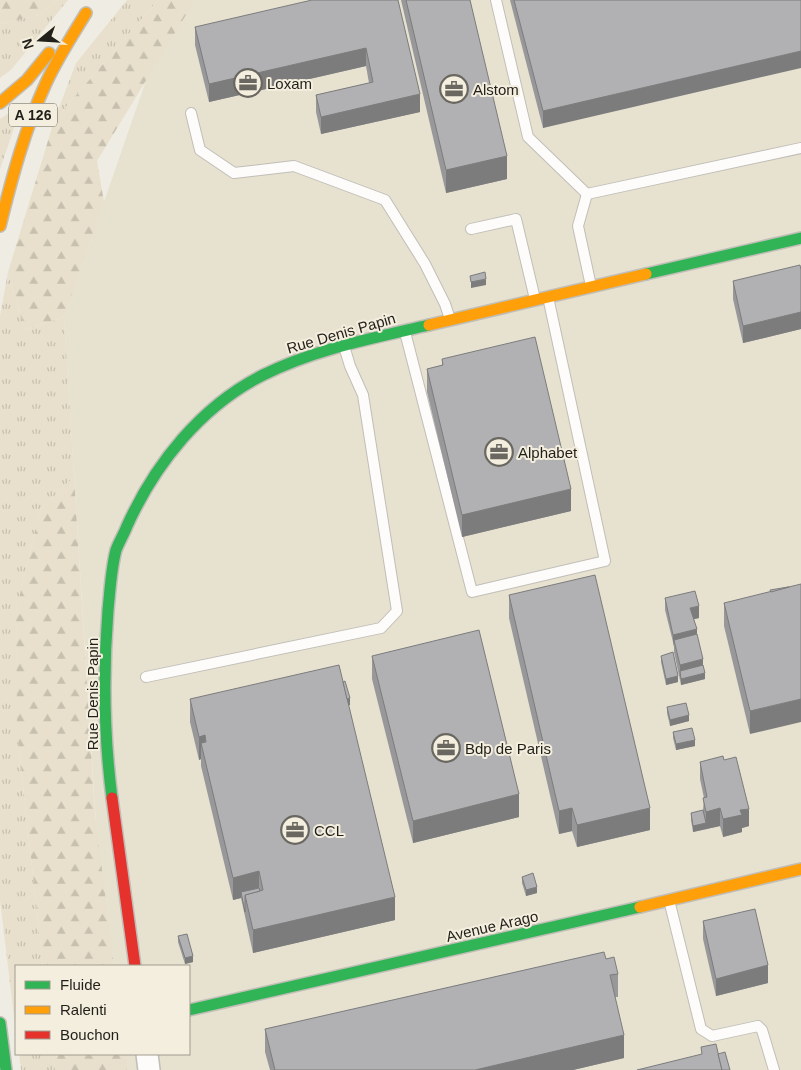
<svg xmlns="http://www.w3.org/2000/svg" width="801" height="1070" font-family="Arial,sans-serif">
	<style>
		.built { fill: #e7e1d0 }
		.grass { fill: url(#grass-tufts) }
		.forest { fill: url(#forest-firs) }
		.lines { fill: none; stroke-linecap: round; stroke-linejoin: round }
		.lane-casing { stroke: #c0beb7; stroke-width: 12 }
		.street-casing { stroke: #c0beb7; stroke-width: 24 }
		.fast-casing { stroke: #c0beb7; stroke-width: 14 }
		.slow-casing { stroke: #c0beb7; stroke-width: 14 }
		.jam-casing { stroke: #c0beb7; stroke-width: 14 }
		.lane { stroke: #fdfcfb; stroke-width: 10 }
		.street { stroke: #fdfcfb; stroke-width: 21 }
		.fast { stroke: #30b455; stroke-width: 11 }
		.slow { stroke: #ff9f0a; stroke-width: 11 }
		.jam { stroke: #e5322d; stroke-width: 11 }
		.wall { fill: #98989a }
		.shaded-wall { fill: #7c7c7d }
		.building { fill: #b1b1b3; stroke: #7c7c7d }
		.labels { text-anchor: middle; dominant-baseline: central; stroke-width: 4; stroke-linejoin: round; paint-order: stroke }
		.shield { fill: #f4eede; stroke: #605d54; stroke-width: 1 }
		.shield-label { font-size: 14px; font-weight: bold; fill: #211f19 }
		.poi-label { font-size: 15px; fill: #211f19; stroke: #f4eede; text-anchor: start }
		.street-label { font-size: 15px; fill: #211f19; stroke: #f4eede }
	</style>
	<defs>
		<pattern id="grass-tufts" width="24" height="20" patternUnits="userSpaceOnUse" patternTransform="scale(1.25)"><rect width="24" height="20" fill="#e8e0cc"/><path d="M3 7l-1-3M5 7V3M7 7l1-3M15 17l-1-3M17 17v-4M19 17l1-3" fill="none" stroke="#c7c0af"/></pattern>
		<pattern id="forest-firs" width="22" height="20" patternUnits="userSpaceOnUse" patternTransform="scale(1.25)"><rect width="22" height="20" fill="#e8e0cc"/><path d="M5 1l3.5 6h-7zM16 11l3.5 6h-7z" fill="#c7c0af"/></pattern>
	</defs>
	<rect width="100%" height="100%" fill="#efece3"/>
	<polygon class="built" points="174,0 801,0 801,1070 111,1070 110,1054 189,1054 189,966 105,966 64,317"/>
	<g class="grass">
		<polygon points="58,0 68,0 11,70 0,78 0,24 39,15"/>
		<polygon points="127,0 158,0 54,121 76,63"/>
		<polygon points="22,105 0,169 0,119"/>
		<polygon points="8,272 25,330 64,317 74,477 40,510 16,611 18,740 43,966 16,966 16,1034 0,900 0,316"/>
		<polygon points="19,1054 53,1054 55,1070 21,1070"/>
	</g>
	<g class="forest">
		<polygon points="0,0 58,0 39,15 0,24"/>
		<polygon points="158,0 195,0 97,161 104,202 64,317 25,330 8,272 54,121"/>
		<polygon points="74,477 95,814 114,966 43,966 17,731 16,611 40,510"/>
		<polygon points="53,1054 125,1054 127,1070 55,1070"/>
	</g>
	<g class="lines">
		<defs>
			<g id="lane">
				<polyline points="496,0 528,137 587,194"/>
				<polyline points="191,113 200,150 234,173 294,166 385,200 425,264 445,304 450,319"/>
				<polyline points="471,229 516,219 535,299"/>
				<polyline points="591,286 578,226 587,194 801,148"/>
				<polyline points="405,332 472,592 605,561 548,297"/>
				<polyline points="146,677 381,628 397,611 363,395 350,366 344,346"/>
				<polyline points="669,900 701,1029 712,1036 758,1026 762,1030 774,1070"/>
			</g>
			<polyline id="street" points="147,1054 149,1070"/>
			<g id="fast">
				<polyline points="646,274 801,238"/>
				<path d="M112,798C104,736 103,673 108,610C110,591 111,569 116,550C119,542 124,534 127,526C155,464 201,406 263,375C315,349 373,338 429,325"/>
				<polyline points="189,1010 640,907"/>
				<polyline points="0,1023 6,1070"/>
			</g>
			<g id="slow">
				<polyline points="0,103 27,80 49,53"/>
				<path d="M0,226C12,177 25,129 46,83C57,59 72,36 86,13"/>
				<polyline points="429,325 646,274"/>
				<polyline points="640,907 801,869"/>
			</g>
			<polyline id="jam" points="112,798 135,966"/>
		</defs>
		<use href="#lane" class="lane-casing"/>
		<use href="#street" class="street-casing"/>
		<use href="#fast" class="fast-casing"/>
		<use href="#slow" class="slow-casing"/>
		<use href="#jam" class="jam-casing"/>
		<use href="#lane" class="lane"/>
		<use href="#street" class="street"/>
		<use href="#fast" class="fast"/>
		<use href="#slow" class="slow"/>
		<use href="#jam" class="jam"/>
	</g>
	<g class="wall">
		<polygon points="398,0 420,112 321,134 316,112 316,95 369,83 366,66 209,102 195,45 195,27"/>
		<polygon points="401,0 470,0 507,179 446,193"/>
		<polygon points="510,0 801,0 543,128"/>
		<polygon points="801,270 801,329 743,343 733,299 733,281"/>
		<polygon points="442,359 571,511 462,537 427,392 427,369 442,365"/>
		<polygon points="770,592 750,734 724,626 724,603"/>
		<polygon points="509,595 650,830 577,847 572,831 559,834 509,618"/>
		<polygon points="665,598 699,618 694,619 703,665 705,679 681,685 674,652 674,646 665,610"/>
		<polygon points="372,656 519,817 413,843 372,679"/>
		<polygon points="661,656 678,682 666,685 661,662"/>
		<polygon points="343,682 350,705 348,705 395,920 253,953 241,898 233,900 201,766 201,759 199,760 190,722 190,699"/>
		<polygon points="667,707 689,721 670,726 667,713"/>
		<polygon points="673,732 695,746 676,750 673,738"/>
		<polygon points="700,762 749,826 742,828 742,832 723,837 720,826 693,832 691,820 691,813 703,810 704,798 700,779"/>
		<polygon points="522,877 537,893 526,896 522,883"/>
		<polygon points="703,921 768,983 716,996 703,939"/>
		<polygon points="178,936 193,962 185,964 178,942"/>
		<polygon points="606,959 618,974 618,997 615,997 624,1058 573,1070 270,1070 265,1052 265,1029"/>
	</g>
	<g class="shaded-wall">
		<polygon points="366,48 366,66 209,102 209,84"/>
		<polygon points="801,51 801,68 543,128 543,111"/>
		<polygon points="420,94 420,112 321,134 321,117"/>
		<polygon points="507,156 507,179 446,193 446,170"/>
		<polygon points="486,279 486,285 471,288 471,282"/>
		<polygon points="801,312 801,329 743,343 743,326"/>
		<polygon points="571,489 571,511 462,537 462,515"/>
		<polygon points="699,606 699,618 690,620 690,608"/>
		<polygon points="697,629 697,641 674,640 673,647 673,635"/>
		<polygon points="703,659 703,671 680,671 680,665"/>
		<polygon points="705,673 705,679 681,685 681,679"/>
		<polygon points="678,676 678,682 666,685 666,679"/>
		<polygon points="350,698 350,705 343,706 343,700"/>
		<polygon points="801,699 801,722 750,734 750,711"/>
		<polygon points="689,715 689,721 670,726 670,720"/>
		<polygon points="205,735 205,758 201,743 201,759 199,760 199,737"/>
		<polygon points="695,740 695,746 676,750 676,744"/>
		<polygon points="519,794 519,817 413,843 413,821"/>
		<polygon points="572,808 572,831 559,834 559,811"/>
		<polygon points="650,808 650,830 577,847 577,825"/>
		<polygon points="720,808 720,826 693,832 693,826 706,823 706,812"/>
		<polygon points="749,809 749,826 742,828 742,832 723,837 723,819 740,810"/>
		<polygon points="259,871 259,894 241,892 241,898 233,900 233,878"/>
		<polygon points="537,887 537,893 526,896 526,890"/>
		<polygon points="395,897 395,920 253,953 253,930"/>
		<polygon points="193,956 193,962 185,964 185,958"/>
		<polygon points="768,965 768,983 716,996 716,979"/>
		<polygon points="624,1035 624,1058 573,1070 475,1070"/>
	</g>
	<g class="building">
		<polygon points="312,0 398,0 420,94 321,117 316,95 373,82 366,48 209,84 195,27"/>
		<polygon points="406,0 470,0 507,156 446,170"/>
		<polygon points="514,0 801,0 801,51 543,111"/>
		<polygon points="800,265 801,270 801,312 743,326 733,281"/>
		<polygon points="485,272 486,279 471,282 470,276"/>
		<polygon points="535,337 571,489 462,515 427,369 443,365 442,359"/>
		<polygon points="595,575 650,808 577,825 572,808 559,811 509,595"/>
		<polygon points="801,584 801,699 750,711 724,603"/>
		<polygon points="788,587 789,587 771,592 770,590"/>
		<polygon points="695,591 699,606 690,608 697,629 673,635 665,598"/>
		<polygon points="479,630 519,794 413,821 372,656"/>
		<polygon points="697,634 703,659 680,665 674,640"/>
		<polygon points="673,652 678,676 666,679 661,656"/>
		<polygon points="339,665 395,897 253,930 245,895 263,890 259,871 233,878 201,743 206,742 205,735 199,737 190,699"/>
		<polygon points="703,665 705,673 681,679 680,671"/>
		<polygon points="345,681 350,698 347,699 343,682"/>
		<polygon points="686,703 689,715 670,720 667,707"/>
		<polygon points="692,728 695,740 676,744 673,732"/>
		<polygon points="723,756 724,760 736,757 749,809 740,810 742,815 723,819 720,808 706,812 703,798 707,797 700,762"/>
		<polygon points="703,810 706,823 693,826 691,813"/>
		<polygon points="533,873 537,887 526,890 522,877"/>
		<polygon points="259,888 260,891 245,895 245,912 241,892"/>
		<polygon points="755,909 768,965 716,979 703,921"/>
		<polygon points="187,934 193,956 185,958 178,936"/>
		<polygon points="604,952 606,959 614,957 618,974 610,975 624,1035 475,1070 275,1070 265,1029"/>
		<polygon points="716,1044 722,1070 637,1070 702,1054 701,1047"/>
		<polygon points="725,1052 730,1070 722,1070 718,1054"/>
	</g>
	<defs>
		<symbol id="office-ring" viewBox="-11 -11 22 22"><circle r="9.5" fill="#f4eede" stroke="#696760" stroke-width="1.5"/><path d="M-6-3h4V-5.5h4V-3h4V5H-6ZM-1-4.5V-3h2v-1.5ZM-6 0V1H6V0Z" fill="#696760"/></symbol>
	</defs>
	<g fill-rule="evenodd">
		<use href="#office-ring" x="232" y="67" width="32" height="32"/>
		<use href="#office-ring" x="438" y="73" width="32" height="32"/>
		<use href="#office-ring" x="483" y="436" width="32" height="32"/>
		<use href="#office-ring" x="430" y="732" width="32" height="32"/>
		<use href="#office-ring" x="279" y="814" width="32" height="32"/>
	</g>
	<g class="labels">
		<rect class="shield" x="9" y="103.5" width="48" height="23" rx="4"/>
		<g class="shield-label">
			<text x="33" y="115">A 126</text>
		</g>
		<g class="poi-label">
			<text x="267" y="83">Loxam</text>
			<text x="473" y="89">Alstom</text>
			<text x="518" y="452">Alphabet</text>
			<text x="465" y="748">Bdp de Paris</text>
			<text x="314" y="830">CCL</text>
		</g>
		<g class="street-label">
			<text transform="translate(341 333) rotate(-16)">Rue Denis Papin</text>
			<text transform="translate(92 694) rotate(-90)">Rue Denis Papin</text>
			<text transform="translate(492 926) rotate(-13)">Avenue Arago</text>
		</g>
	</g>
	<rect x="15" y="965" width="175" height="90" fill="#f4eede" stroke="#a09b8f"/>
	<rect x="25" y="981" width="25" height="8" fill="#30b455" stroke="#a09b8f"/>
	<text x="60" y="990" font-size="15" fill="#211f19">Fluide</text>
	<rect x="25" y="1006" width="25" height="8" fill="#ff9f0a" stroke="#a09b8f"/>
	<text x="60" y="1015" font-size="15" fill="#211f19">Ralenti</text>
	<rect x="25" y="1031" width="25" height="8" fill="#e5322d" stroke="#a09b8f"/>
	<text x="60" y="1040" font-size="15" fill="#211f19">Bouchon</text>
	<g transform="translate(40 40) rotate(252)" stroke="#f4eede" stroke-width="4" paint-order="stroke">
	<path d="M0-4L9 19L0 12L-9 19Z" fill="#211f19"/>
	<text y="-8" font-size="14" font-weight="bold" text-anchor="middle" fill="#211f19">N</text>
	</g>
</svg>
